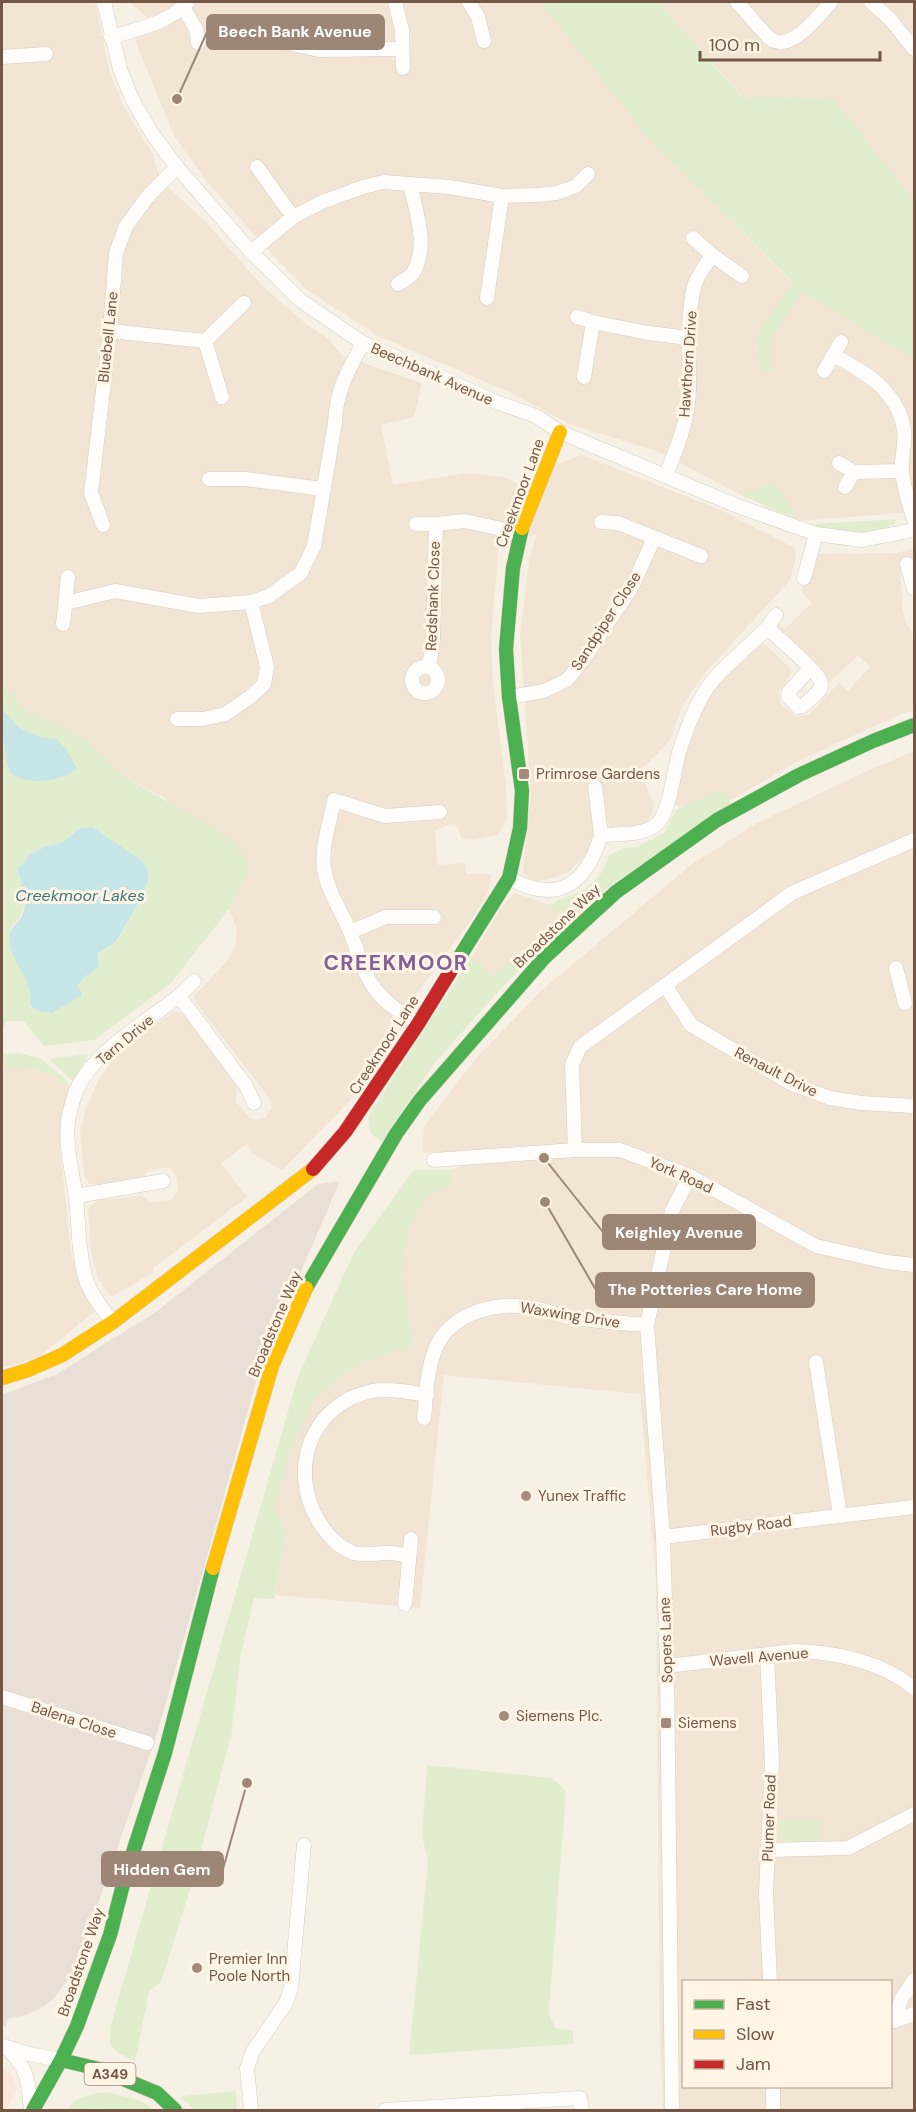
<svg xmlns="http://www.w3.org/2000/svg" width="916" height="2112" font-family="'DM Sans',sans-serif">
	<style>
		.residential { fill: #f3e5d4; fill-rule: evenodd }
		.commercial { fill: #fbe6d9 }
		.industrial { fill: #e9dfd6 }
		.green { fill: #e1eece; fill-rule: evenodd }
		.water { fill: #c6e6e7 }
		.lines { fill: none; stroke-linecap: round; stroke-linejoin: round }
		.street-casing { stroke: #d7cdc3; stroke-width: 15 }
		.fast-casing { stroke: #d7cbc1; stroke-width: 15 }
		.slow-casing { stroke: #d7cbc1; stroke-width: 15 }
		.jam-casing { stroke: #d7cbc1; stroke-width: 15 }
		.street { stroke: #fefdfb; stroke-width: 14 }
		.fast { stroke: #4caf50; stroke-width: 14 }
		.slow { stroke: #ffc107; stroke-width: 14 }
		.jam { stroke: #c62828; stroke-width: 14 }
		.poi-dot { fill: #a28b7c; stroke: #fff5e5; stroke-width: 2 }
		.labels { text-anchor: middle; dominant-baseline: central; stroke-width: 6; stroke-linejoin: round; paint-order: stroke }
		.shield { fill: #fff5e5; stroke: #9e8574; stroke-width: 1.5 }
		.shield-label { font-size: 14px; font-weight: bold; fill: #755544 }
		.street-label { font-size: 15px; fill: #755544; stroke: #fff5e5 }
		.poi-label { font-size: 15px; fill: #755544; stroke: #fff5e5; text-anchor: start }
		.water-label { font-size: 16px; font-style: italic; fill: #3a7883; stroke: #fff5e5 }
		.district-label { font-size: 21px; font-weight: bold; letter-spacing: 1.5px; fill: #855f99; stroke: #fff5e5 }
		.leader { fill: none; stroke: #9e8676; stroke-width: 2 }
		.callout-dot { fill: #9e8676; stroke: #fff5e5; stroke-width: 2 }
		.callout { fill: #9e8676; stroke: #9e8676; stroke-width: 2 }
		.callout-label { font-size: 16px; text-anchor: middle; font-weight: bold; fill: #fff }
	</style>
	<rect width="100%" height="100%" fill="#f6f0e5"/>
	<g class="residential">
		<polygon points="2,2 95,2 110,73 125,109 153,154 157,170 170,189 206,222 264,288 305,323 327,338 343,356 422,383 414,417 381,425 393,485 468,473 504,477 523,486 505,523 499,541 491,639 493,684 506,786 507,818 498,835 472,840 462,839 455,823 435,830 437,865 466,863 466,874 491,874 487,895 472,919 393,1026 353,1098 282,1170 253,1154 247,1144 221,1163 247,1197 153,1268 154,1272 111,1297 99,1280 91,1252 88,1209 97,1200 141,1196 151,1202 168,1200 172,1199 178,1191 176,1177 170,1167 149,1170 140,1179 98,1185 89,1184 84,1176 80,1133 85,1110 99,1079 119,1052 147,1030 176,1011 183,1014 236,1083 236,1102 250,1118 256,1120 266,1117 272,1108 270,1099 195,1002 194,996 228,960 235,946 237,929 229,909 250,868 163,797 118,773 86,740 61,726 27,712 6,687 2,674"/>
		<polygon points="130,2 540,2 650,140 793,283 761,328 757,337 759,370 770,373 770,347 774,334 802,292 914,359 914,512 799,521 768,484 741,495 659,452 570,424 505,390 378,336 343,313 307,290 269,251 209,184 175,137 135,41 147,18"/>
		<polygon points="658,2 914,2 914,201 834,99 743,97"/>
		<polygon points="582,455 723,511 795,548 796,556 790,580 706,672 683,704 669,742 642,769 649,795 654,803 653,812 649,820 641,825 609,828 601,783 590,785 594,837 587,853 570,871 553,878 535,882 523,873 531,795 520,635 529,560 537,534 527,537 555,465"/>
		<polygon points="914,548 914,576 912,569 900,572 903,612 906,623 914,636 914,711 901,714 798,761 736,797 698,816 671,802 686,753 706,701 716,686 763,643 789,667 792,673 779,692 780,703 796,717 809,714 839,683 848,691 870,667 858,655 830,682 775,631 778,622 785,629 811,603 801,591 814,560 819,554 896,553"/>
		<path d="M914,751V2110H663L660,2044L656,1580L640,1394L444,1375L420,1608L275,1595L286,1534L274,1508L293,1442L312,1401L348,1370L373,1358L414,1346L401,1275L408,1229L427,1193L452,1185L453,1170L475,1157L473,1150L422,1153L424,1126L479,1055L541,991L691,865L757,823L867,771ZM684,1982H890V2086H684Z"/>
		<polygon points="515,893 549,905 564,914 556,924 513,957 493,977 478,962 471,958 501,908"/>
		<polygon points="2,1055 6,1069 21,1066 46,1073 69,1087 61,1130 60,1148 72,1258 94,1312 40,1356 11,1366 2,1367"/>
	</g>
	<polygon class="commercial" points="2,2069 12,2075 17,2089 6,2110 2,2110"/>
	<polygon class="industrial" points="340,1181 261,1364 157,1734 81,1952 68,1980 54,1998 43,2007 26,2015 7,2019 6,2027 2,2026 2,1395 57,1374 157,1311 318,1184"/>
	<g class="green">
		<polygon points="540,2 658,2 742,97 834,99 914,201 914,359 802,292 774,334 770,347 770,373 759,370 757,337 761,328 793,282 650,140"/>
		<polygon points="768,484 776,486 799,521 741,495"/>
		<path d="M897,519L894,524L886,527L887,530C857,535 830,530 801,525Z"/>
		<path d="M2,674L6,687L27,712L61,726L86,740L118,773L232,839L250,868L229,909L170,984L94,1040L44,1046L24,1021H6L2,1032V735L6,750L9,772L56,739C43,738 30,735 19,727C13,721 9,714 2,710ZM92,827L140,859L146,866L149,878L139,902L117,942L97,954L99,967L86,976L77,987L30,1005L32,995L19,964L11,953V927C31,906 24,896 18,869L29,855L45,847L63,842L80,828Z"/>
		<path d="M720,790L728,795L730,804L611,885L549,940L495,995L433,1065L382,1142C370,1135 367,1129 369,1115L471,958L478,962L493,977L513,957L556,924L564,914L549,905C578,890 598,891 609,855L624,848L637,847L664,833L676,810Z"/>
		<path d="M17,1053L40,1058L66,1080L69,1087C48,1072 31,1064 5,1069L2,1054Z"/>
		<polygon points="89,1054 73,1081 49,1059"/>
		<polygon points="414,1170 453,1170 452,1185 427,1194 408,1229 401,1275 414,1346 373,1358 348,1370 312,1401 293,1442 274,1508 286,1534 274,1599 254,1598 241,1653 231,1736 193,1880 161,1982 149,1991 135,2062 117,2052 110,2044 110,2028 298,1377 354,1252"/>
		<polygon points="427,1765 551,1778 558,1783 566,1792 549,2013 555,2028 573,2031 573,2044 409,2055 428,1861 422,1836"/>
		<path d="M780,1820H819L820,1845C796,1844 780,1850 780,1820Z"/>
		<polygon points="236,2091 237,2110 194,2110 189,2104 181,2098 183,2096"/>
		<path d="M107,2092L139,2100L154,2110H111L95,2108L93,2110H67C76,2096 91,2094 107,2092Z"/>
	</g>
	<g class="water">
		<path d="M2,710C9,714 13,721 19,727C30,735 43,738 56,739L67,750L77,769C59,782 27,787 9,772C5,751 1,731 2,710Z"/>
		<path d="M92,827L140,859L146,866L149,878L139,902L116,942L97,954L99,967L86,976L77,986L82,995L52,1013L38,1011L30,1005C34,978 9,962 9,939C9,927 17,925 22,916C29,902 21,883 18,869L29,855L45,847L63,842L80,828Z"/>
	</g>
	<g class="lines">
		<defs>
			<g id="street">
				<polyline points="104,2 120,69 132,99 153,135 177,167 251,252 300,300 363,343 496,402 536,416 560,432 735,505 816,534 862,540 914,530"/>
				<polyline points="395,2 402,30 403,68"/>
				<polyline points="469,2 478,17 484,41"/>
				<path d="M737,2C745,10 765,36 772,40C793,51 819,15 831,2"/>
				<polyline points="871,2 890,19 914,49"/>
				<polyline points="183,7 196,29 198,43"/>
				<path d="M111,37C140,28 167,24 188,2"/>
				<polyline points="283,42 319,50 402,49"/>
				<polyline points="2,57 46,54"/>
				<polyline points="257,167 293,217"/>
				<polyline points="693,238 712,255 742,276"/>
				<polyline points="251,252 293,217 322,202 363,187 383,182 449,187 502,196 538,195 557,193 576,186 588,174"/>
				<path d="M398,284C403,281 410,277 413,273C429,247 416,211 410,184"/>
				<polyline points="487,298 502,196"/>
				<polyline points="577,317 593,322"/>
				<polyline points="110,331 205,341 244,303"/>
				<polyline points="205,341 222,397"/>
				<path d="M833,355C865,372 897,390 904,429C906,442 901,457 902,470C903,487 909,504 914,520"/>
				<polyline points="824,371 841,342"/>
				<polyline points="584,377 593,322 648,333 689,338"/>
				<polyline points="839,463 854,472 902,471"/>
				<path d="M666,475C675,452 685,429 688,404C692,366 685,325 694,287C696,277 706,265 712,255"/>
				<polyline points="209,479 245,479 323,489"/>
				<polyline points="845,487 854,472"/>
				<polyline points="601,522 618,523 701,556"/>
				<polyline points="416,524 436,524"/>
				<polyline points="103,525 91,493 110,331 116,253 126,226 149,195 177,167"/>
				<polyline points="907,564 914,589"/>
				<polyline points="804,578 816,534"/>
				<path d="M66,603L115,591L199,606L251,602L269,596L301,573L314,546L335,423C336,390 348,371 363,343"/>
				<polyline points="63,624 68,577"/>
				<polyline points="767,628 776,615"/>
				<circle cx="425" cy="680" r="13"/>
				<polyline points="429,667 433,639 436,524 465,521 520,533"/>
				<polyline points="509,697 544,691 567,680 583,660 633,585 654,538"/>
				<polyline points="177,719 203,719 225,714 250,697 264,684 267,667 251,602"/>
				<polyline points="595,787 601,835"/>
				<path d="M509,878C557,905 586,885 601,835C617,834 646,836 658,823C671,808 674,768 680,749C688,725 698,698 714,679C730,661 750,645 767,628C777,637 816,670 820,680C822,684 821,686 820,690L803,706L798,707L788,696L789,692L810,668"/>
				<polyline points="350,932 386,917 434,917"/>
				<polyline points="896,968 905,1003"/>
				<polyline points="665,985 691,1025 790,1083 830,1098 861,1103 914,1106"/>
				<polyline points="179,996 194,981"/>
				<path d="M418,1024C403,1014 386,1004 375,989C363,973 358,952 351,934C342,912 328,893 324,869C321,848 330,822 334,800L385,816L440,812"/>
				<polyline points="575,1150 572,1065 580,1047 792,893 914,840"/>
				<polyline points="434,1160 575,1150 620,1150 690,1176 816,1246 887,1262 914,1265"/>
				<polyline points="76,1196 163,1181"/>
				<path d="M113,1322C102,1309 92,1296 86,1280C78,1254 79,1225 76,1199C73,1173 65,1147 68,1122C69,1112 73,1100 76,1091C92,1053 147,1021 179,996L246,1086L254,1103"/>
				<polyline points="816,1362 840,1515"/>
				<path d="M424,1418C426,1396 427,1370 435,1350C450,1312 497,1301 533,1308C545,1310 557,1315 569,1317C594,1321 621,1323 647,1325"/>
				<polyline points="663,1537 914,1507"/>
				<path d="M409,1556C402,1555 393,1552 386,1553C375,1553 366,1556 354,1553C339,1548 326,1534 318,1520C288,1469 311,1404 372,1391C390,1388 409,1392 427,1395"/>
				<polyline points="405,1604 411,1539"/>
				<polyline points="767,1655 772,1762 766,1893 770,1982"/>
				<path d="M667,1666L795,1651C836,1652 882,1662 914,1688"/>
				<polyline points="2,1697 147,1743"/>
				<polyline points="768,1850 848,1848 914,1814"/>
				<polyline points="895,2021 901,1999 914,1980"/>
				<polyline points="890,2022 914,2014"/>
				<path d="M5,2046C28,2068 28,2079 31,2110"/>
				<polyline points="10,2048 29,2054 61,2060"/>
				<polyline points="773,2086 773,2110"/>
				<polyline points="251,2110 247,2068 253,2051 286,2003 291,1988 304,1845"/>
				<polyline points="385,2110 580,2098 582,2110"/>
				<polyline points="672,2110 667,1666 663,1537 647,1325 672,1211 690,1176"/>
			</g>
			<g id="fast">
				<polyline points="450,972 509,878 520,828 522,791 509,697 506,649 513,568 522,528"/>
				<polyline points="306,1288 396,1134 420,1100 545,957 616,892 717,820 799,775 873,741 914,725"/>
				<polyline points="61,2060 77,2026 110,1935 125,1877 165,1753 213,1568"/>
				<polyline points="33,2110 61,2060 99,2069 157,2093 175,2110"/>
			</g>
			<g id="slow">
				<polyline points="522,528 560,432"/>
				<polyline points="2,1378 28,1370 62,1355 113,1322 313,1169"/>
				<polyline points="213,1568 272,1366 306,1288"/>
			</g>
			<polyline id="jam" points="313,1169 345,1132 418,1024 450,972"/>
		</defs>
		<use href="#street" class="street-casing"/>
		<use href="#fast" class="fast-casing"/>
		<use href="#slow" class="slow-casing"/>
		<use href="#jam" class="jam-casing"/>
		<use href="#street" class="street"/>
		<use href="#fast" class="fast"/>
		<use href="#slow" class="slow"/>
		<use href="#jam" class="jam"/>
	</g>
	<g class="poi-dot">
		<rect x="518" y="768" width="12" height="12" rx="3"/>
		<circle cx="526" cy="1496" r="6"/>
		<circle cx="504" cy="1716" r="6"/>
		<rect x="660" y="1717" width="12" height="12" rx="3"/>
		<circle cx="197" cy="1968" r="6"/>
	</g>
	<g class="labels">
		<rect class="shield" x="84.5" y="2063" width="51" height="22" rx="4.5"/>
		<g class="shield-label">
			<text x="110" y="2074">A349</text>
		</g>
		<g class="street-label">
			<text transform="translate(108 337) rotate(-84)">Bluebell Lane</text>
			<text transform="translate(688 364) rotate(-86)">Hawthorn Drive</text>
			<text transform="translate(432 374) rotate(24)">Beechbank Avenue</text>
			<text transform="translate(520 493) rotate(-70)">Creekmoor Lane</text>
			<text transform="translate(433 596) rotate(-88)">Redshank Close</text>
			<text transform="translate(606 621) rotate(-57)">Sandpiper Close</text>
			<text transform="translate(557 926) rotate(-44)">Broadstone Way</text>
			<text transform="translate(125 1040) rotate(-40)">Tarn Drive</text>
			<text transform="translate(384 1045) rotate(-57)">Creekmoor Lane</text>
			<text transform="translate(776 1072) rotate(27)">Renault Drive</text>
			<text transform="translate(681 1175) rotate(24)">York Road</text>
			<text transform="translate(570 1315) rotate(9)">Waxwing Drive</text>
			<text transform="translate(275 1324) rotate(-67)">Broadstone Way</text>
			<text transform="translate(751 1526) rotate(-7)">Rugby Road</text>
			<text transform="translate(666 1640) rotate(-92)">Sopers Lane</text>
			<text transform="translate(759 1657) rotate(-5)">Wavell Avenue</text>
			<text transform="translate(74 1720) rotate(18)">Balena Close</text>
			<text transform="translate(769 1818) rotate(-88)">Plumer Road</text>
			<text transform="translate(81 1962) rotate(-71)">Broadstone Way</text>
		</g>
		<g class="poi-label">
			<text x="536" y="774">Primrose Gardens</text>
			<text x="538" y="1496">Yunex Traffic</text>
			<text x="516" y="1716">Siemens Plc.</text>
			<text x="678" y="1723">Siemens</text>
			<text x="209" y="1959">Premier Inn<tspan x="209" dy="17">Poole North</tspan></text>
		</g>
		<g class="water-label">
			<text x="80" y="895">Creekmoor Lakes</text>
		</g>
		<g class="district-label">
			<text x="396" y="963">CREEKMOOR</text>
		</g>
	</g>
	<path class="leader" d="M177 99L207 32M544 1158L603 1232M545 1202L596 1290M247 1783L223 1869"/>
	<g class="callout-dot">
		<circle cx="177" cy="99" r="6"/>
		<circle cx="544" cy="1158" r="6"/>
		<circle cx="545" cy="1202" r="6"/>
		<circle cx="247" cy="1783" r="6"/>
	</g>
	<g class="callout">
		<rect x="207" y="15" width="177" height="34" rx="6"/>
		<rect x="603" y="1215" width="152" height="34" rx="6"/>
		<rect x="596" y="1273" width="218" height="34" rx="6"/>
		<rect x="102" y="1852" width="121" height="34" rx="6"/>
	</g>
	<g class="callout-label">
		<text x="295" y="37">Beech Bank Avenue</text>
		<text x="679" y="1238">Keighley Avenue</text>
		<text x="705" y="1295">The Potteries Care Home</text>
		<text x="162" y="1875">Hidden Gem</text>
	</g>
	<rect width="916" height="2112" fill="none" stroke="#755544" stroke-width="6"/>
	<rect x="682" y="1980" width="210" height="108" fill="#fff5e5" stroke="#c8b5a5" stroke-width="1.5"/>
	<rect x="694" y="2000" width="30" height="9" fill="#4caf50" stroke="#c8b5a5" stroke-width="1.5"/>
	<text x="736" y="2010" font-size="18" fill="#755544">Fast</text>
	<rect x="694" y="2030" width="30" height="9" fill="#ffc107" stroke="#c8b5a5" stroke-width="1.5"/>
	<text x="736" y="2040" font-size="18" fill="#755544">Slow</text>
	<rect x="694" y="2060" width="30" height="9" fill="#c62828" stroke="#c8b5a5" stroke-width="1.5"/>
	<text x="736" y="2070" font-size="18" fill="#755544">Jam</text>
	<path d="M700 51v9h180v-9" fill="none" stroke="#755544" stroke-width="3"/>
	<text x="709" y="51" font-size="18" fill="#755544" stroke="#fff5e5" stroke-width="4.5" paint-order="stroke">100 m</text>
</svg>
